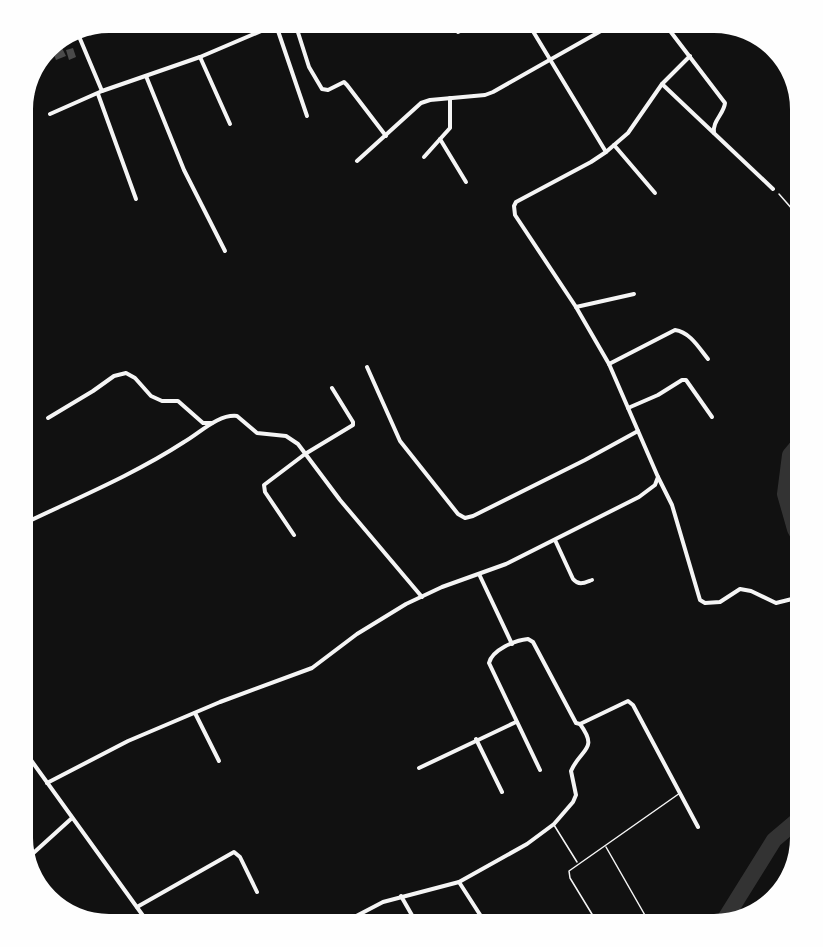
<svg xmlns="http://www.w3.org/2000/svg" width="823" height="947" font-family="'Crimson Pro',serif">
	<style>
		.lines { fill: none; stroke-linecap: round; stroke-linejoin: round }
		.river { stroke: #333; stroke-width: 16 }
		.building { fill: #4a4a4a }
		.path { stroke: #f5f5f5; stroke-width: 1.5 }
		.service { stroke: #f5f5f5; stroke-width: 1.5 }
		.minor { stroke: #f5f5f5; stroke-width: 4 }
	</style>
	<rect width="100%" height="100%" fill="#111"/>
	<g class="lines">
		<g class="river">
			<polyline points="800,443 790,455 785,494 795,529 800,538"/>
			<polyline points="723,922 774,840 800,818"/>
		</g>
	</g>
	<g class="building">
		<polygon points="104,24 106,30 90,36 88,31"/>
		<polygon points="62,48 66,56 56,60 53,52"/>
		<polygon points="73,48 76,57 69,60 66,50"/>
		<polygon points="31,85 35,95 28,98 27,95"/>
	</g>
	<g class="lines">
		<polyline class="path" points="779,194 800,218"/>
		<g class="service">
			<polyline points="554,825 577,862"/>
			<polyline points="606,847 650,924"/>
			<polyline points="598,924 570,878 569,871 680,793"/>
		</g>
		<g class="minor">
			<polyline points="295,23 309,67 322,89 328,90 344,82 347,85 386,136"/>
			<polyline points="528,23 606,152"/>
			<path d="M664,23L725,103C724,114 712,121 714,133"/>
			<polyline points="276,25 307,116"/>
			<polyline points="458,32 477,23"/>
			<polyline points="78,34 102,91"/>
			<polyline points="200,57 230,124"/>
			<polyline points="146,76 184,170 225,251"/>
			<polyline points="662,84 773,189"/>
			<polyline points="98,94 136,199"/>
			<polyline points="50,114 102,91 200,57 280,23"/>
			<polyline points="440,139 466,182"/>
			<polyline points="614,145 655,193"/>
			<polyline points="424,157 450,128 450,98"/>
			<polyline points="357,161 421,103 430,100 485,95 493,92 615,23"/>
			<polyline points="576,307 634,294"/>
			<path d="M609,364L675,330C690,332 699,348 708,359"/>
			<polyline points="367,367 400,441 458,514 465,518 473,516 585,460 638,431"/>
			<polyline points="628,408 658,395 682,380 686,380 712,417"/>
			<polyline points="48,418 93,391 114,376 126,373 135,378 151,396 162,401 178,401 203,423 212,423"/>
			<polyline points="658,477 672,505 700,600 705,603 720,602 740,589 751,591 776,603 800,597"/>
			<path d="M23,524C77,498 133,475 184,442C200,433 218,414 237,416L257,433L286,436L298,444L340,500L422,597"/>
			<polyline points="294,535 265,492 264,485 305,454 353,425 353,422 332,388"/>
			<path d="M555,540L573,579C579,586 584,583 592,580"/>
			<polyline points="479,574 512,644"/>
			<polyline points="195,713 219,761"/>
			<polyline points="476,739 502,792"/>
			<polyline points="23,749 149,924"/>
			<polyline points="23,764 30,759"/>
			<polyline points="419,768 516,722"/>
			<path d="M540,770L489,663C492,650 515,640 528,639L533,642L576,723L580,724L628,701L633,705L698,827"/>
			<polyline points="47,783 128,741 220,702 312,668 357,634 406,604 442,587 506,564 639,497 655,485 658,477 609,364 576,307 515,215 514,206 516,202 591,162 606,152 628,133 662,84 690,56"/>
			<polyline points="29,857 72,818"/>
			<polyline points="459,882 486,924"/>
			<polyline points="401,896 417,924"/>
			<polyline points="137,907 234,852 240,857 257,892"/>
			<path d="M341,924L383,902L459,882L527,844L554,824L573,802L576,795L571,771C581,748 599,750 580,724"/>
		</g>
	</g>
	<path d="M0 0H823V947H0ZM109 33H714A76 76 0 0 1 790 109V838A76 76 0 0 1 714 914H109A76 76 0 0 1 33 838V109A76 76 0 0 1 109 33Z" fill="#fefefe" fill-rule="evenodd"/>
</svg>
